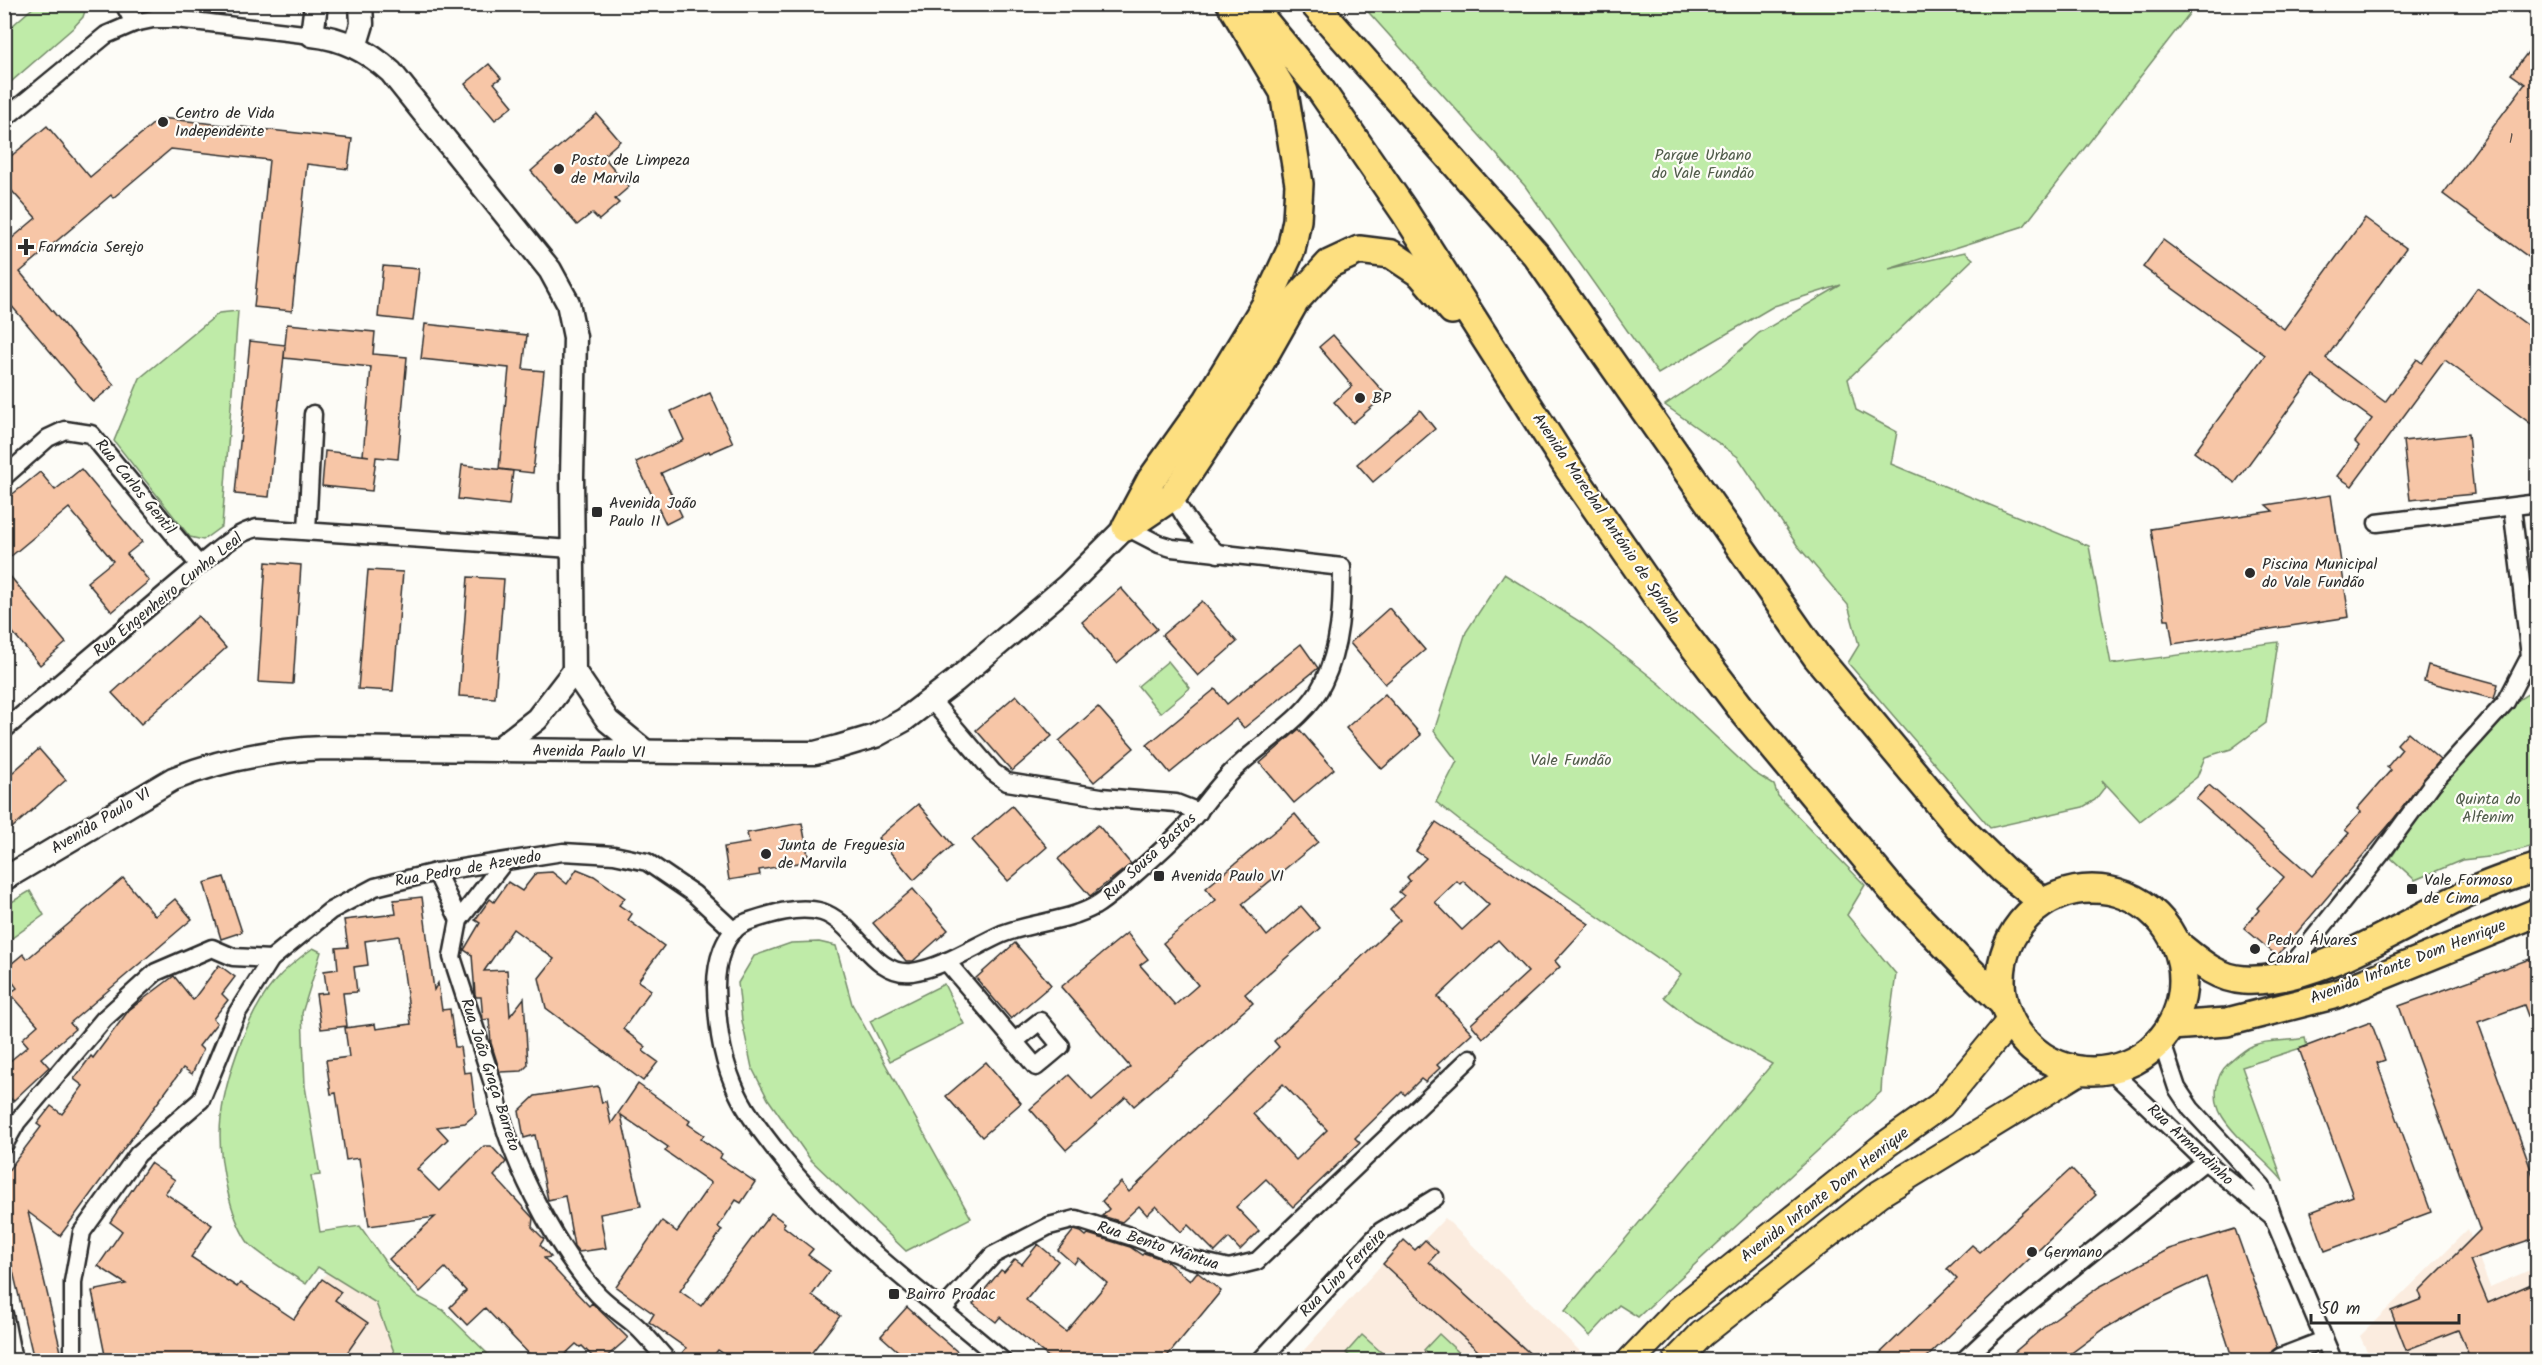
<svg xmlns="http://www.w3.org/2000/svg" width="2542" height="1365" font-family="Kalam,sans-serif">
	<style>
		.built { fill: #fbecdf }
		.green { fill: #bfeba8; stroke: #758b6a; stroke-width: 1.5 }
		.building { fill: #f7c6a7; stroke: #2b2b2b; stroke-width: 1.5; fill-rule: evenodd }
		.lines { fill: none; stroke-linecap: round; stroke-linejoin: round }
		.minor-casing { stroke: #2b2b2b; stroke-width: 21 }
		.secondary-casing { stroke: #2b2b2b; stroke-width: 27 }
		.primary-casing { stroke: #2b2b2b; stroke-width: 30 }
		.trunk-casing { stroke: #2b2b2b; stroke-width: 32 }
		.minor { stroke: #fdfcf7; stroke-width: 16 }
		.secondary { stroke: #fdfcf7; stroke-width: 22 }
		.primary { stroke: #fddf80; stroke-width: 26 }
		.trunk { stroke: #fddf80; stroke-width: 27 }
		.poi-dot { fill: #2b2b2b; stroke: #fdfcf7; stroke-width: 2 }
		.labels { text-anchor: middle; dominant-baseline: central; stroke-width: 4.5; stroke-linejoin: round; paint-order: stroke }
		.number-label { font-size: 14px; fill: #5e524a }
		.poi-label { font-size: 16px; fill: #2b2b2b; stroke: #fdfcf7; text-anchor: start }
		.park-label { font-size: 16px; fill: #505b4a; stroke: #fdfcf7 }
		.street-label { font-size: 16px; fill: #2b2b2b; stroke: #fdfcf7 }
	</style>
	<rect width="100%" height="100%" fill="#fdfcf7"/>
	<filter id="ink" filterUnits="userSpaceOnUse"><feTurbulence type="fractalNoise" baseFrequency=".0167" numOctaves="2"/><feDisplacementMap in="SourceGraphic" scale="12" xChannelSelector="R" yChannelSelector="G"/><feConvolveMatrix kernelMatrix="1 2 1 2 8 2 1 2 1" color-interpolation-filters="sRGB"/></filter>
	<g filter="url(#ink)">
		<g class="built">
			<polygon points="1445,1218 1589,1360 1295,1360 1404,1240 1415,1250"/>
			<polygon points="2468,1229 2490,1287 2537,1267 2537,1360 2371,1360 2360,1336"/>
			<polygon points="327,1272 376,1303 397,1360 254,1360 270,1337 262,1331 278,1308 295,1319"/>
		</g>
		<g class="green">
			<polygon points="36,5 87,5 83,17 73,28 5,87 5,32"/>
			<polygon points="1362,5 2196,5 2024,226 1889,269 1965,252 1973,259 1848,379 1856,410 1897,432 1891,464 2089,546 2111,664 2278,642 2266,723 2231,749 2205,757 2197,777 2140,821 2102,780 2105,787 2095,800 2083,807 1990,828 1848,663 1859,645 1848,605 1797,545 1738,457 1665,405 1724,365 1759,333 1841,285 1774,306 1658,374 1525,186"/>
			<polygon points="238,311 222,526 203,540 190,537 114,441 140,378 219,313"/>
			<polygon points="1504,574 1582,623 1660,684 1753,772 1774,785 1778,796 1865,885 1847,915 1896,974 1882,1075 1881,1092 1638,1317 1619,1305 1590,1336 1565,1311 1772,1064 1694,1021 1664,997 1681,974 1465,825 1436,802 1457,761 1434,731 1466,632"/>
			<polygon points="1168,661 1190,688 1160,713 1138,686"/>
			<path d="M2537,688V845L2497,856L2462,860L2415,880L2391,858C2424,805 2466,751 2511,706C2518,699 2529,694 2537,688Z"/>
			<polygon points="30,891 44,915 5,943 5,906"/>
			<polygon points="819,942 836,946 852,1004 971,1218 906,1251 810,1159 768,1099 752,1068 742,1021 738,983 754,956 791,943"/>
			<path d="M313,948L321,952L302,1013L305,1086L320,1175L311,1176L320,1232L360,1226L388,1266L415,1295L443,1310L494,1360H397L376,1303L318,1267L306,1284C293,1275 254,1252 247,1241C230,1215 220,1165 220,1135C220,1090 246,1015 275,981C286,968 299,958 313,948Z"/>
			<polygon points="944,984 964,1024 890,1061 870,1021"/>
			<path d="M2305,1038L2307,1046L2242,1067L2283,1181C2265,1159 2236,1139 2222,1116C2213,1101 2214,1076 2228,1064C2236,1057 2244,1049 2254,1045C2270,1039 2288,1042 2305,1038Z"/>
			<polygon points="1439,1334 1467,1360 1436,1360 1424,1350"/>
			<polygon points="1362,1335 1390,1360 1354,1360 1346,1353"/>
		</g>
		<g class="building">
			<polygon points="2538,39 2538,264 2443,194 2525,84 2511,74"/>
			<polygon points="489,64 501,78 494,83 513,106 495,120 465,84"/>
			<polygon points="597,114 620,141 603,156 629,187 615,199 619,203 599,220 592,213 577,225 531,171"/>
			<polygon points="160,118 352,139 348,169 307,164 292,311 254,307 269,160 171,149 113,198 111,195 20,272 114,385 93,402 4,297 4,245 36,218 4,182 4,162 47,126 90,177"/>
			<polygon points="2365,218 2406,248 2326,358 2385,402 2417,359 2422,363 2477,288 2538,333 2538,429 2445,360 2352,486 2337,476 2359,446 2355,442 2372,419 2313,376 2235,483 2194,452 2265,355 2143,267 2163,240 2284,329"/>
			<polygon points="383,266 419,269 413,321 378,317"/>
			<polygon points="287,324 375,332 373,354 407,357 398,459 376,457 372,491 322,486 325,451 369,456 363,455 371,367 284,358 285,346 269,497 235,494 250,341 285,345"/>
			<polygon points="425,324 527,335 523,369 544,371 533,473 499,469 509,368 421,359"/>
			<polygon points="1333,335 1386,395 1353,423 1334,402 1352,386 1319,347"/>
			<polygon points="710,393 733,443 710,453 709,451 661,473 682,516 666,524 636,462 684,440 671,411"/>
			<polygon points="1420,410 1435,429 1373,482 1357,464"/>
			<polygon points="2468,434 2474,494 2410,500 2403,441"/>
			<polygon points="462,465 513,471 509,505 458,499"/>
			<polygon points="81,469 142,542 127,554 149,581 112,612 87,582 113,561 69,508 4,562 4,501 40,472 55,490"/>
			<polygon points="2331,495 2349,617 2173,644 2169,619 2165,619 2151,529 2273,511 2266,505"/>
			<polygon points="266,562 301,565 293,684 258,682"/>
			<polygon points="4,569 66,643 40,665 4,622"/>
			<polygon points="368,570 403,572 393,691 358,689"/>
			<polygon points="468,577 504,579 495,698 459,696"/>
			<polygon points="1121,588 1157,629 1117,663 1082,622"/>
			<polygon points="1202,601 1237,642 1198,676 1162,635"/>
			<polygon points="1389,608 1425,650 1385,684 1350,643"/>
			<polygon points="198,616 226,648 141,724 112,693"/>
			<polygon points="1301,644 1318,668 1244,728 1236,719 1170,773 1147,745 1215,689 1227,704"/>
			<polygon points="2428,665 2498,684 2494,699 2424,681"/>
			<polygon points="1385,694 1421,735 1382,769 1346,728"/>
			<polygon points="1016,695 1052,736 1012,771 976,730"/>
			<polygon points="1098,707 1134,748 1094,782 1059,741"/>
			<polygon points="1299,729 1334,769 1294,803 1260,763"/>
			<polygon points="2408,732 2440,760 2388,826 2277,956 2244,928 2259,910 2257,908 2284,877 2196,799 2209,785 2312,876 2349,833 2345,830 2361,812 2357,809 2391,770 2387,767 2402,749 2397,744"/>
			<polygon points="39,749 66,780 4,835 4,780"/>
			<polygon points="918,804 953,845 914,880 878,838"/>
			<polygon points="1012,806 1047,847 1008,881 972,840"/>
			<polygon points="1295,814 1318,842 1242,904 1267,936 1301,906 1320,928 1245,994 1253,1003 1134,1106 1126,1097 1066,1150 1030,1109 1069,1075 1092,1100 1130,1067 1061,987 1127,933 1148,959 1140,965 1175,1005 1198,985 1163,943 1216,900 1206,888"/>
			<path d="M1436,822L1589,924L1555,961L1560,967L1483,1038L1471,1024L1528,972L1498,940L1438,997L1472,1033L1437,1065L1440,1068L1425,1082L1421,1079L1405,1095L1402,1092L1355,1138L1360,1143L1293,1207L1266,1179L1236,1207L1259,1231L1240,1250L1229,1238L1215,1252L1188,1225L1181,1232L1156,1206L1147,1215L1139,1206L1122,1222L1102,1216L1109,1209L1102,1201L1121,1182L1129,1192L1279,1047L1274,1041L1400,920L1390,910L1404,896L1399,892L1410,881L1407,877L1426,858L1416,851ZM1457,881L1460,884L1463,881L1489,905L1462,930L1435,902ZM1283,1084L1327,1130L1296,1160L1253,1114Z"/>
			<polygon points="802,823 809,861 759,870 760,875 729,880 724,847 749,843 747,833"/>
			<polygon points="1098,825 1131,864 1090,896 1058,859"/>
			<polygon points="577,869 594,876 625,898 619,905 632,914 628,920 664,946 638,981 651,990 623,1029 646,1047 643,1051 658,1062 643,1081 546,1008 539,978 554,959 513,929 484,971 507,970 510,1016 524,998 528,1065 522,1071 500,1072 491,1043 489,1019 483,1020 481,997 476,997 475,994 472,955 464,950 480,923 475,920 490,899 494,902 508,882 522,891 536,873 552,872 567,884"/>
			<polygon points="224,877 242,932 221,939 204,883"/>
			<polygon points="123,878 155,916 175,899 192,919 70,1023 75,1029 41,1058 49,1067 13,1101 4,1092 4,1066 28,1046 22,1039 38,1025 10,993 17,988 4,970 23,954 27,959"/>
			<polygon points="913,889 948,930 913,961 906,961 873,923"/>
			<polygon points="422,897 434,990 438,983 442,1010 450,1009 455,1047 460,1047 464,1073 471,1072 476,1114 465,1123 437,1127 448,1139 417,1169 439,1191 484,1146 491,1146 506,1162 494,1176 533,1218 532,1227 544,1239 540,1245 551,1257 544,1258 589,1306 592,1303 628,1338 603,1360 596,1360 582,1346 580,1347 576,1344 559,1360 535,1360 485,1308 467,1325 450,1307 466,1291 445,1268 420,1292 389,1259 435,1217 369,1226 359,1158 346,1160 336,1093 331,1094 326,1060 349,1057 345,1028 375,1024 376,1029 411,1024 399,936 365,941 368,965 354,967 357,992 343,993 347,1026 321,1029 316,994 327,993 324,971 338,969 336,948 348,947 344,920 396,914 394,900"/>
			<polygon points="1015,943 1051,985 1011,1019 976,978"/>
			<polygon points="2538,956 2538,1037 2536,1038 2524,1005 2478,1022 2538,1189 2538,1237 2470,1260 2488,1303 2538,1281 2538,1360 2471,1360 2458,1330 2406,1350 2391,1311 2422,1299 2419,1291 2480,1230 2399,1006"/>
			<polygon points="219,965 235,977 222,994 228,1000 213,1019 217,1023 199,1046 203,1050 192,1074 183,1068 60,1236 28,1212 63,1360 34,1360 4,1233 4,1176 41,1127 37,1124 51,1106 62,1114 83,1086 74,1079 91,1056 93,1058 129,1010 174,976 193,1000"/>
			<polygon points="2371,1022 2385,1060 2377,1063 2431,1212 2325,1251 2311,1212 2353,1196 2299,1049"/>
			<polygon points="986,1062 1021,1103 982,1137 946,1096"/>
			<polygon points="638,1084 690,1121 688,1124 704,1135 701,1139 722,1154 720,1158 755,1182 741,1203 736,1200 718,1227 722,1230 680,1291 701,1306 771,1213 785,1223 783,1226 813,1249 808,1255 830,1271 812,1295 840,1316 806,1360 733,1360 718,1350 710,1360 692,1360 682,1353 686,1348 649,1322 654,1314 616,1287 662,1221 677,1232 711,1183 665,1151 668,1147 621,1115 641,1206 600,1214 606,1248 579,1252 574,1246 565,1196 548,1200 535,1135 524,1138 519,1111 535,1096 598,1086 602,1103 606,1101 611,1124"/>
			<polygon points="150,1163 175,1180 165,1193 212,1225 191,1257 237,1287 240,1283 294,1319 322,1279 341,1292 335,1300 368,1323 342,1360 106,1360 92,1291 126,1284 98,1266 122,1231 110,1222"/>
			<polygon points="2071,1169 2096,1195 1924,1360 1873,1360 1957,1279 1947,1269 1972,1245 1980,1252"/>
			<polygon points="2235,1229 2277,1347 2272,1351 2270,1360 2233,1360 2206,1277 2146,1305 2104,1329 2062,1360 2005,1360 2050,1322 2099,1287 2169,1249"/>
			<polygon points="1074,1230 1081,1232 1086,1236 1088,1234 1130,1247 1142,1255 1144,1253 1165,1260 1190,1281 1197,1272 1221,1291 1164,1360 1052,1360 1000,1317 996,1322 973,1304 1001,1270 1004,1272 1015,1259 1022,1264 1038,1244 1058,1261 1026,1300 1066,1332 1107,1283 1078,1258 1074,1264 1058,1250"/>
			<polygon points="1404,1240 1415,1250 1425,1240 1438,1252 1429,1262 1537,1360 1488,1360 1383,1264"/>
			<polygon points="907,1307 931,1329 967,1360 908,1360 881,1336"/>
		</g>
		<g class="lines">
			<defs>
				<g id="minor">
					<polyline points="124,4 134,23"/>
					<polyline points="4,119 106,35 134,23 153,19 176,19 312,35"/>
					<polyline points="4,477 48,438 65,430 91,434 199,565"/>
					<path d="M1173,496C1185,520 1198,536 1218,554"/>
					<polyline points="2377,523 2538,503"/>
					<polyline points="307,531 313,414"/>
					<polyline points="932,701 993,772 1007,782 1101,797 1176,803 1199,812"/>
					<path d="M4,730L199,565C217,551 235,533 257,528L572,549"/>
					<path d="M504,862L459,920L452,957L496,1093C507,1154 553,1243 594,1290C605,1304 623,1314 636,1326C647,1336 657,1349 667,1360"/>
					<polyline points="436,872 459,920"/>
					<polyline points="946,961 1036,1067 1061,1046 1040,1021 1015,1041"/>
					<polyline points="2284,975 2380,855 2432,784 2506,702 2530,656 2512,507"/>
					<polyline points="2161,1040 2177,1088 2191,1109 2262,1186 2273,1217 2333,1360"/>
					<polyline points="2110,1070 2205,1161 2272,1216"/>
					<polyline points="4,1145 17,1122 104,1019 156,972 212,948 233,957 271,959"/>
					<polyline points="942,1310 993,1255 1049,1226 1076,1219 1133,1237 1190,1259 1229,1268 1257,1261 1470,1058"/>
					<polyline points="4,1314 13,1360"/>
					<polyline points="2280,1357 2324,1340"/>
					<polyline points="77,1360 73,1352 73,1282 82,1232 138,1154 201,1100 237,1013 271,959 330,911 375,887 436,872 563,852 614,855 647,862 694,894 734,931"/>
					<path d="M1002,1360C923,1292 843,1237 778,1153C761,1131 743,1109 733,1083C720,1052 717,1020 716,987C716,964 723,931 747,922C770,914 799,905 822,912C856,923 873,977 912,972C944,967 973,947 1002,934C1032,922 1066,922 1095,906C1107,899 1117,889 1128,880C1152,859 1178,837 1198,812C1211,796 1223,779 1239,765C1266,740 1307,717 1323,683C1341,646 1342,606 1342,567L1172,548L1159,544L1126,527"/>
					<polyline points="1261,1360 1381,1231 1435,1198"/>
					<polyline points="1964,1360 1998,1328 2205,1161"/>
				</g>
				<g id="secondary">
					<path d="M316,4L312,35C342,38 369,52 391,72L550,270L568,303L575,337L572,476L574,671L608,721L646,752"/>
					<polyline points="355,47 362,24 361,4"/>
					<polyline points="497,750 537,719 574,671"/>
					<path d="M4,879L173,779C222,759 271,750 324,748L777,753H815L838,747L875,736L904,720L955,681L1067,586L1126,527"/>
				</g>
				<g id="primary">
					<polyline points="1631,1360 1679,1310 1885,1145 1941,1105 2010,1021"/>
					<polyline points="1677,1360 1702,1334 1879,1194 2080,1071"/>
				</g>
				<g id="trunk">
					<polyline points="1250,4 1320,89 1404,211 1569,469 1667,611 1744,712 1893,891 1962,963 2002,1002"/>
					<polyline points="1314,4 1537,256 1817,657 1959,827 2003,870 2042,901"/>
					<polyline points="1130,525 1173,496 1252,377 1295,301 1329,264 1359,250 1391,254 1421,274 1452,310"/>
					<polyline points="1126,527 1151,480 1208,400 1265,306 1291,250 1297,220 1299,184 1284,92 1231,4"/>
					<circle cx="2092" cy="980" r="91"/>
					<path d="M2177,944C2198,961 2216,978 2244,980C2317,984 2405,922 2469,893C2491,882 2515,875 2538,867"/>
					<polyline points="2171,1026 2227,1022 2337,994 2538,912"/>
				</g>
			</defs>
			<use href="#minor" class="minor-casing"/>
			<use href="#secondary" class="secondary-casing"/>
			<use href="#primary" class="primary-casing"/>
			<use href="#trunk" class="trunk-casing"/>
			<use href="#minor" class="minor"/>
			<use href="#secondary" class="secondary"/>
			<use href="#primary" class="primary"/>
			<use href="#trunk" class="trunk"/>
		</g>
	</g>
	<g class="poi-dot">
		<circle cx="163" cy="122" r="6"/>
		<circle cx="559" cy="169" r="6"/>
		<path d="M23 238h6v6h6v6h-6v6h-6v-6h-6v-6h6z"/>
		<circle cx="1360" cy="398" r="6"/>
		<rect x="591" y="506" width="12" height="12" rx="3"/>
		<circle cx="2250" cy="573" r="6"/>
		<circle cx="766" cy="854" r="6"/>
		<rect x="1153" y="870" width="12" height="12" rx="3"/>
		<rect x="2406" y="883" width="12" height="12" rx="3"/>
		<circle cx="2255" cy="949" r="6"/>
		<circle cx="2032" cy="1252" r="6"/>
		<rect x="888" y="1288" width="12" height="12" rx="3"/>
	</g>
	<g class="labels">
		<g class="number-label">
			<text x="2511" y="139">1</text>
		</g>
		<g class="poi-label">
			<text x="175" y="113">Centro de Vida<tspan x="175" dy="18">Independente</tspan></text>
			<text x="571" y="160">Posto de Limpeza<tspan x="571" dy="18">de Marvila</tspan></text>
			<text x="38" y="247">Farmácia Serejo</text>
			<text x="1372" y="398">BP</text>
			<text x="609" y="503">Avenida João<tspan x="609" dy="18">Paulo II</tspan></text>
			<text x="2262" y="564">Piscina Municipal<tspan x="2262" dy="18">do Vale Fundão</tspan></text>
			<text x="778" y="845">Junta de Freguesia<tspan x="778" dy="18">de Marvila</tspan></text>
			<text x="1171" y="876">Avenida Paulo VI</text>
			<text x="2424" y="880">Vale Formoso<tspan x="2424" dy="18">de Cima</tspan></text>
			<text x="2267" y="940">Pedro Álvares<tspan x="2267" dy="18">Cabral</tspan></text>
			<text x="2044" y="1252">Germano</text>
			<text x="906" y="1294">Bairro Prodac</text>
		</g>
		<g class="park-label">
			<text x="1703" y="155">Parque Urbano<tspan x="1703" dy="18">do Vale Fundão</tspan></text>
			<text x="1571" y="760">Vale Fundão</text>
			<text x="2488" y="799">Quinta do<tspan x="2488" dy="18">Alfenim</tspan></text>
		</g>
		<g class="street-label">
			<text transform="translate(135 487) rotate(51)">Rua Carlos Gentil</text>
			<text transform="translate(1606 519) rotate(56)">Avenida Marechal António de Spínola</text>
			<text transform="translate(168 595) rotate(-39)">Rua Engenheiro Cunha Leal</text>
			<text transform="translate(589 752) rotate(1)">Avenida Paulo VI</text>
			<text transform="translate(101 821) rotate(-31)">Avenida Paulo VI</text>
			<text transform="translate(1150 857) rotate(-43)">Rua Sousa Bastos</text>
			<text transform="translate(468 869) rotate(-10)">Rua Pedro de Azevedo</text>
			<text transform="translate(2408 962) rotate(-21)">Avenida Infante Dom Henrique</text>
			<text transform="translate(490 1075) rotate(72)">Rua João Graça Barreto</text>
			<text transform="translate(2190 1145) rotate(43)">Rua Armandinho</text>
			<text transform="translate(1825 1195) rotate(-38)">Avenida Infante Dom Henrique</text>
			<text transform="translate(1158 1246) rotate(18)">Rua Bento Mântua</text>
			<text transform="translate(1343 1273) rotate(-46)">Rua Lino Ferreira</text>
		</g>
	</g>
	<rect width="2542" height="1365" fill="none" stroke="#fdfcf7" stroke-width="24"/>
	<rect x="12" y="12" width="2518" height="1341" fill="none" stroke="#2b2b2b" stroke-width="2" filter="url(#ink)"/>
	<path d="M2311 1314v9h148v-9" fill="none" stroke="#2b2b2b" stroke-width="3"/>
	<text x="2320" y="1314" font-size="18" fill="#2b2b2b" stroke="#fdfcf7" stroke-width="4.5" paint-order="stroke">50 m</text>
</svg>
